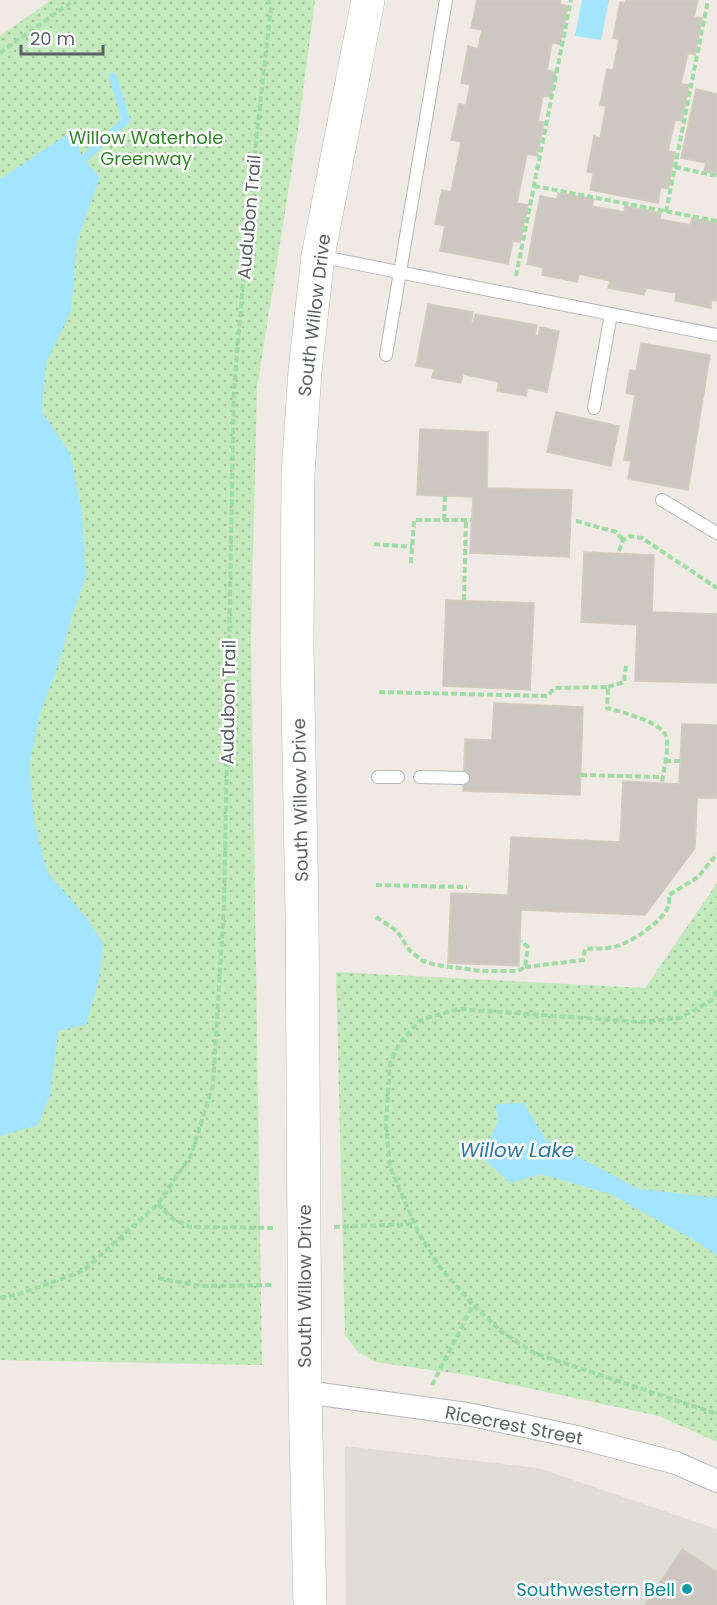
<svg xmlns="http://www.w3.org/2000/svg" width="717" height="1605" font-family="Poppins,sans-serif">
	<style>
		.industrial { fill: #e0dcd7 }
		.park { fill: url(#park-dots) }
		.water { fill: #a3e5ff }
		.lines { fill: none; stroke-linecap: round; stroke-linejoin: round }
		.stream { stroke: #a3e5ff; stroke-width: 8 }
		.building { fill: #cdc7c2; stroke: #d4cbc0; stroke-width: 1.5 }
		.lane-casing { stroke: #b4b7bb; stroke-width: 14 }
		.street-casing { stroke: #b4b7bb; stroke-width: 24 }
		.secondary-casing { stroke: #b4babe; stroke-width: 34 }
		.path { stroke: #9fdca5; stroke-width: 4; stroke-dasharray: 6 3; stroke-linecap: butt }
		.lane { stroke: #fff; stroke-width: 12 }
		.street { stroke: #fff; stroke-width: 22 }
		.secondary { stroke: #fff; stroke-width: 33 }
		.culture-dot { fill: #0f9aa8; stroke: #fff; stroke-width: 2 }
		.labels { text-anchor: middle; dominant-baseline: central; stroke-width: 5; stroke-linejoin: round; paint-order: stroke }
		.park-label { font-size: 18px; fill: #36822c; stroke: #fff }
		.street-label { font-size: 18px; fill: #5b6165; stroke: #fff }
		.culture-label { font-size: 18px; fill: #0d838f; stroke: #fff; text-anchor: end }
		.water-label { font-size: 20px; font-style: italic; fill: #30779e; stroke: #fff }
	</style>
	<defs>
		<pattern id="park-dots" width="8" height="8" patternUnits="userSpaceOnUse" patternTransform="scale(1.5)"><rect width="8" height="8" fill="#c4e9bd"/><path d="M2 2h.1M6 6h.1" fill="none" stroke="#a2c09d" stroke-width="1.8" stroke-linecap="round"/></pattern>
	</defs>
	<rect width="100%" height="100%" fill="#efeae3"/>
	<polygon class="industrial" points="345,1446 538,1468 717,1529 717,1605 346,1605"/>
	<g class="park">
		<polygon points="51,0 315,0 298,130 257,388 251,635 262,1365 0,1360 0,36"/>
		<polygon points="717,883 717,1442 659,1416 467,1375 375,1362 358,1352 345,1335 336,972 645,988"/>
	</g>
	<g class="water">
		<polygon points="582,0 609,0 601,40 575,36"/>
		<polygon points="72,131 83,158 100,177 77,241 71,311 46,363 42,412 70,453 82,513 86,577 71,619 59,663 40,714 29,766 34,821 47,872 86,917 103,943 99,979 86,1025 58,1031 50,1095 38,1125 0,1136 0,179"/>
		<polygon points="524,1103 546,1140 639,1189 717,1198 717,1256 701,1244 610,1194 541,1174 511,1183 481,1157 498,1121 496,1104"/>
	</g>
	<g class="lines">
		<polyline class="stream" points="76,166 126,120 113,77"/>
	</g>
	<g class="building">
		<polygon points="477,0 561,0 560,4 568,6 560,44 552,43 547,70 556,72 551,97 543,96 538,121 544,122 537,156 527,154 517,203 528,205 520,242 513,241 508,264 440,251 445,226 435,224 442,190 451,192 461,142 451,140 459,104 466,105 470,85 461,83 468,46 478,49 482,30 471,28"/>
		<polygon points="626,0 698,0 694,17 702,18 695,55 688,53 681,84 689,85 682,121 675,120 668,151 675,152 668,189 661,187 658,203 590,190 593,173 587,172 594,136 600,138 606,106 600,105 607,69 613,70 619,40 613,38 620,2 626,3"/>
		<polygon points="696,89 717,94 717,174 704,171 706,163 681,158"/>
		<polygon points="558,193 594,199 592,206 624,212 625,206 661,213 660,219 690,225 692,218 717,223 717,301 712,300 711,308 675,301 676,293 646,288 644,295 608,288 610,281 579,274 577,282 542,275 543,268 527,264 540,196 557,199"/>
		<polygon points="428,304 473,312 471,323 473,323 475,314 537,325 535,335 538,336 540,327 559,331 547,392 528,388 526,396 497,391 499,382 463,374 461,383 432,378 434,369 416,366"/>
		<polygon points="641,343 710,355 688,490 628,479 631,461 624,460 635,395 626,393 630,370 636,371"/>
		<polygon points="556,412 619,426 611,466 547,452"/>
		<polygon points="420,429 488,432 487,488 572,490 569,557 470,553 473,497 417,495"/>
		<polygon points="584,552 654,555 652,612 717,614 717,683 635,681 637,625 581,622"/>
		<polygon points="446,600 534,603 530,690 443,686"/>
		<polygon points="494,703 583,707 580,795 463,791 465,739 492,740"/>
		<polygon points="682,724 717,725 717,798 697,798 695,848 645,915 521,910 519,966 448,963 451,893 508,895 511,837 620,842 623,781 679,784"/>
		<polygon points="682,1549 717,1572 717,1605 645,1605"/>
	</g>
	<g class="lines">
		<defs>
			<g id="lane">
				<polyline points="318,256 717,335"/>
				<polyline points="386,355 446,0"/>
				<polyline points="594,408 611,314"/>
				<polyline points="662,500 717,533"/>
				<polyline points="378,777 398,777"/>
				<polyline points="420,777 463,778"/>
			</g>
			<polyline id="street" points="305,1392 467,1414 577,1437 676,1463 717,1481"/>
			<polyline id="secondary" points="310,1605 305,1392 302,913 297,647 298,474 305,371 318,256 368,0"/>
		</defs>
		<use href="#lane" class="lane-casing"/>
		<use href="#street" class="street-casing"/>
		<use href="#secondary" class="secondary-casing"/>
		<g class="path">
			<polyline points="0,53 74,0"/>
			<polyline points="675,167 717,176"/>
			<polyline points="534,186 717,221"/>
			<polyline points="666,212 708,0"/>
			<polyline points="516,276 571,0"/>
			<polyline points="444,520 445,496"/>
			<polyline points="576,521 616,532 623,540"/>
			<polyline points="374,544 412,547"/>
			<polyline points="619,551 623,540 630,536 642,538 717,588"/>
			<polyline points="411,563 414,520 472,520"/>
			<polyline points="464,600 466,520"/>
			<polyline points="608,687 624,682 626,666"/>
			<path d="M379,692L547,696L555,688L608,687L607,708C621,712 660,721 666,736C670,745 663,772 662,783"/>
			<polyline points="665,761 680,761"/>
			<polyline points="581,775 663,777"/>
			<polyline points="376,885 467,887"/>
			<polyline points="376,917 397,931 410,951 423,961 436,965 482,971 518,971 525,967 528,947 521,941"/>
			<path d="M525,967L583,960L585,949C594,948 605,949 614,947C630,943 665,921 669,904C669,904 669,895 669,895L698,877L717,854"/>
			<polyline points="717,991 712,1000 680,1018 639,1022 459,1009 420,1020 399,1044 390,1063 386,1124 390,1167 418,1232 439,1266 473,1305 502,1332 534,1353 717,1414"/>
			<polyline points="158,1204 173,1219 190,1227 275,1228"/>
			<polyline points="334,1227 414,1224"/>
			<polyline points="158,1278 200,1286 274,1285"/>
			<polyline points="0,1298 20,1294 83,1271 158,1204 191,1155 213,1085 224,905 234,389 251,188 271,6 268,0"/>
			<polyline points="432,1385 473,1305"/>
		</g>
		<use href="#lane" class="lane"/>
		<use href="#street" class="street"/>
		<use href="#secondary" class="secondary"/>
	</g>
	<circle class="culture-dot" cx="687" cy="1589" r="6"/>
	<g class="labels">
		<g class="park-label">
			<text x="146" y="137">Willow Waterhole<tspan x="146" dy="21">Greenway</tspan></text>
		</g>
		<g class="street-label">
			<text transform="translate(249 217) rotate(-85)">Audubon Trail</text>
			<text transform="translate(314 315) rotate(-83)">South Willow Drive</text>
			<text transform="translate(228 702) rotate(-89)">Audubon Trail</text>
			<text transform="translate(300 800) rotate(-91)">South Willow Drive</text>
			<text transform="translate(304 1286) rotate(-90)">South Willow Drive</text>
			<text transform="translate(514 1425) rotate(11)">Ricecrest Street</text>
		</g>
		<g class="culture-label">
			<text x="675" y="1589">Southwestern Bell</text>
		</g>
		<g class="water-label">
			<text x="517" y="1150">Willow Lake</text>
		</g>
	</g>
	<path d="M21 45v9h82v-9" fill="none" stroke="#5b6165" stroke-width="3"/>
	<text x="30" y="45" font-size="18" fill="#5b6165" stroke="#ffffff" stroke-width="4.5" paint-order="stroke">20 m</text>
</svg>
